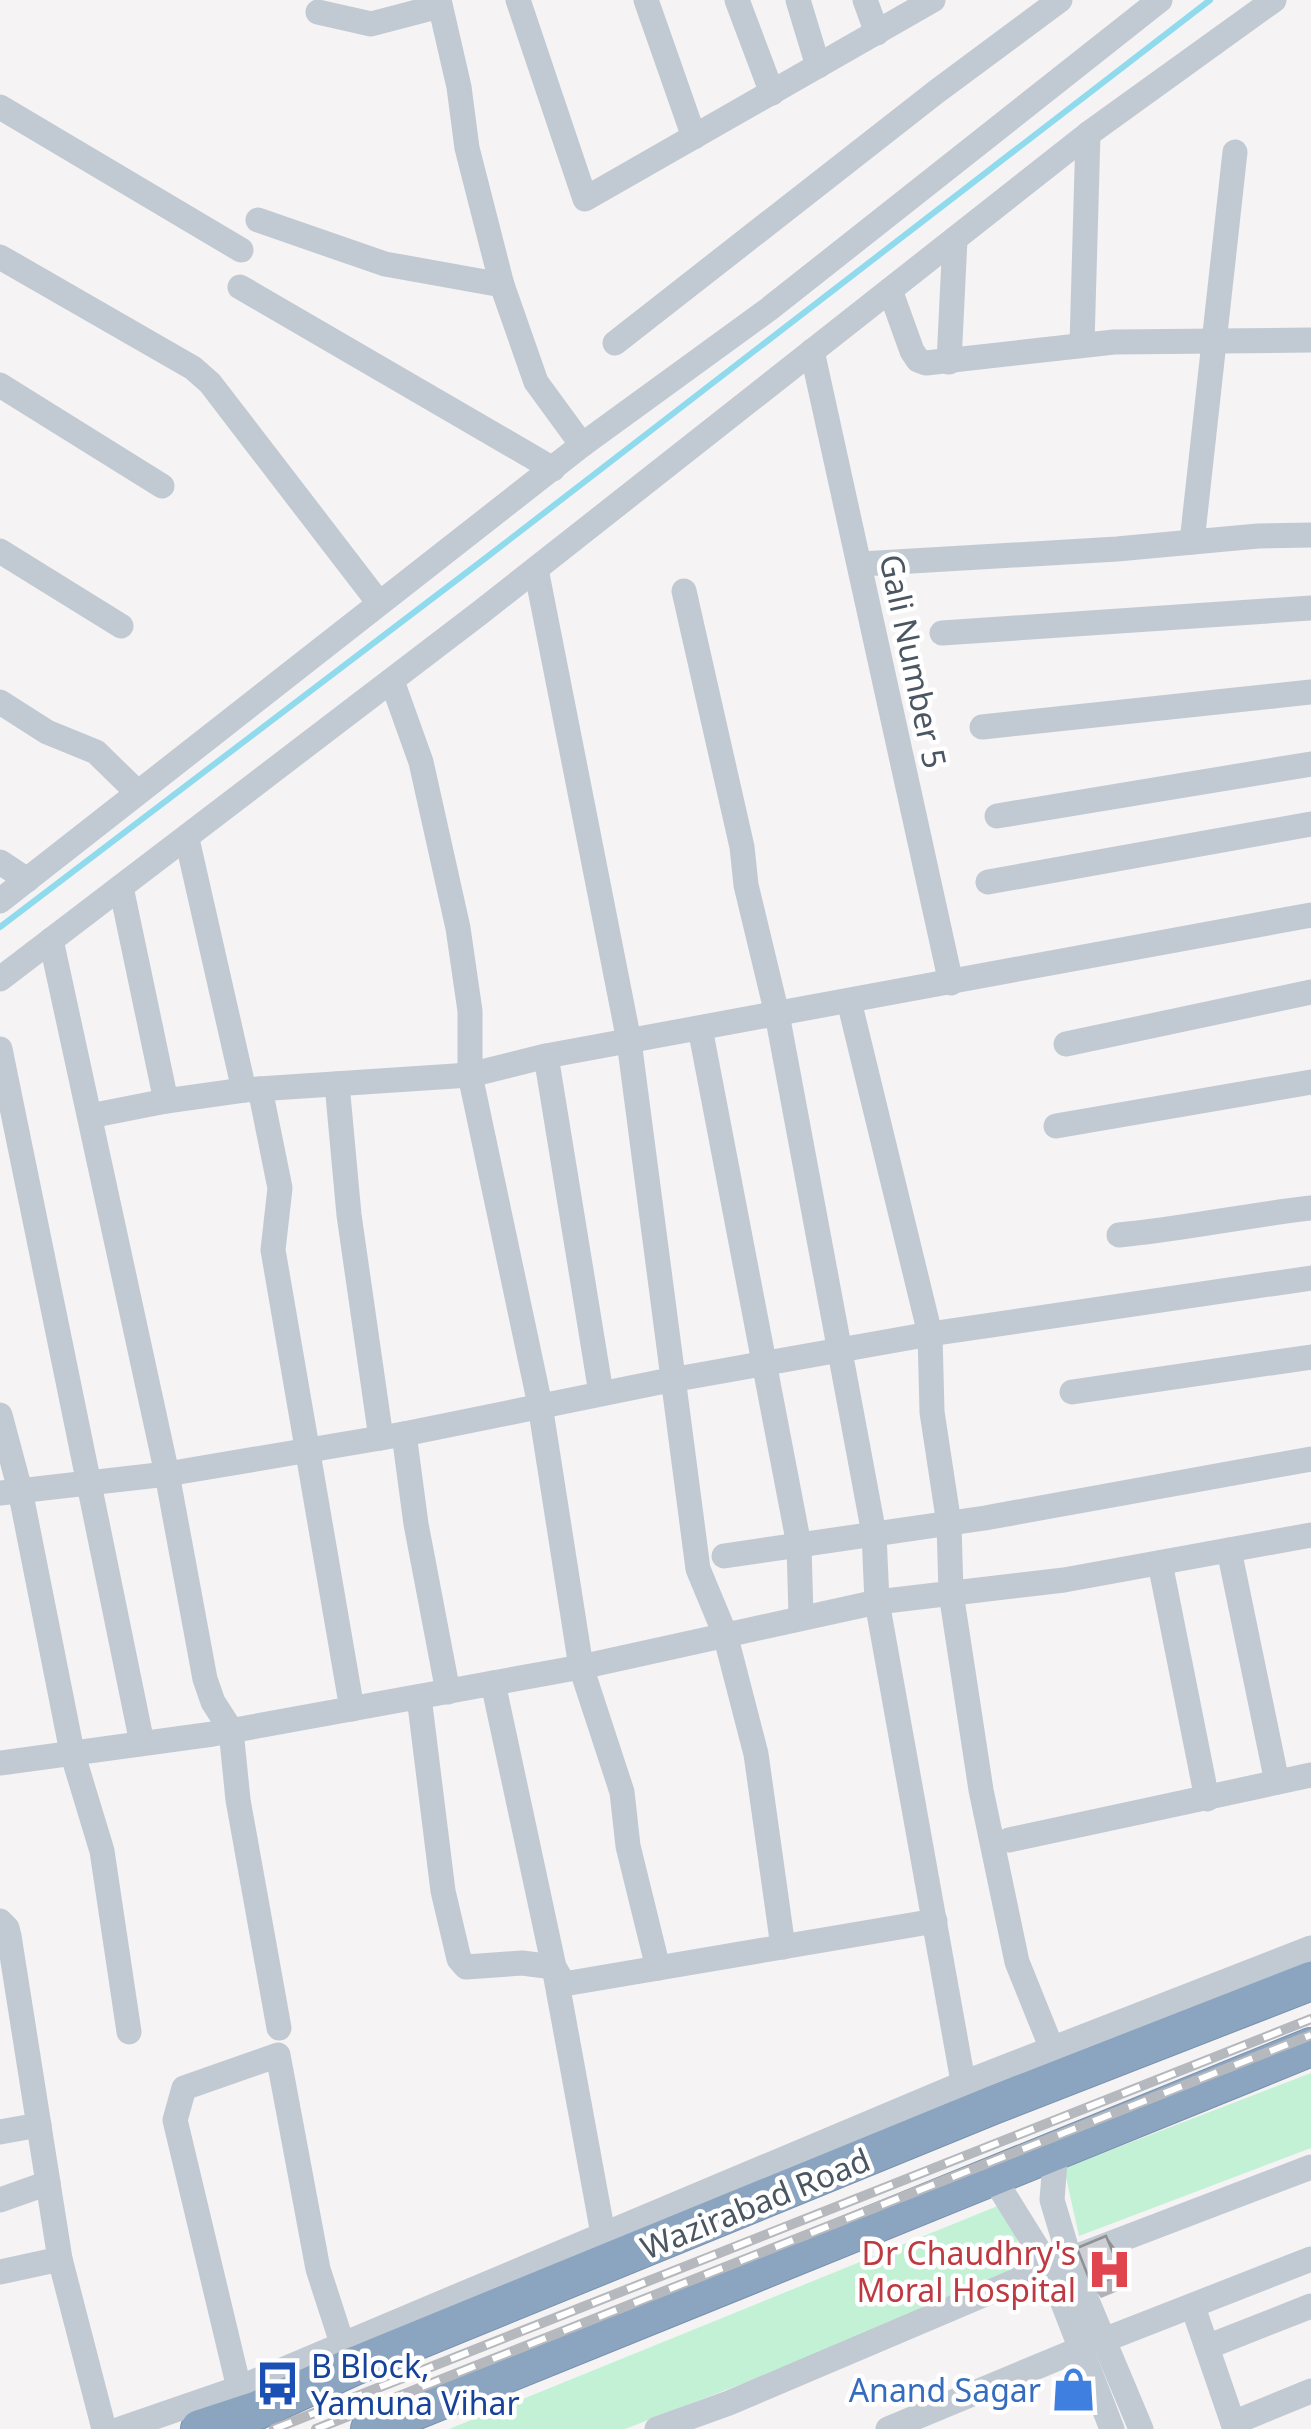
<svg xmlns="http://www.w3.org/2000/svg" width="1311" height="2429" font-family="'Noto Sans',sans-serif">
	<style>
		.green { fill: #c3f1d5 }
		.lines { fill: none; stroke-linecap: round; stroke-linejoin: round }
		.stream { stroke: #90daee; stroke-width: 6 }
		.highway-casing { stroke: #7690ad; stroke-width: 40 }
		.minor { stroke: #c1cad2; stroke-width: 25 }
		.highway { stroke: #8ba5c1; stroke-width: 38 }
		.rail-casing { stroke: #b5b8bd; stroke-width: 10 }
		.rail { stroke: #fff; stroke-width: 6; stroke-dasharray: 19; stroke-linecap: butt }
		.wall { fill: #b0b2b7 }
		.shaded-wall { fill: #909195 }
		.building { fill: #cdcfd5; stroke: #909195; stroke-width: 2.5 }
		.labels { text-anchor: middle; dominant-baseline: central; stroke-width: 9; stroke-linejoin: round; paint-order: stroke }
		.street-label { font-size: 32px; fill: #4a5661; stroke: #fff }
		.health-label { font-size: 32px; fill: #be3a42; stroke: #fff; text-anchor: end }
		.transit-label { font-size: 32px; fill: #164399; stroke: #fff; text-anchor: start }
		.shop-label { font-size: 32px; fill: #366cbe; stroke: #fff; text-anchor: end }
	</style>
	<rect width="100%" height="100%" fill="#f5f3f3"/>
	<g class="green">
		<polygon points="1311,2073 1311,2148 1079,2236 1064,2168"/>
		<polygon points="1005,2203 1028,2273 625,2429 449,2429"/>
	</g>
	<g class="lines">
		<polyline class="stream" points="0,927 483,560 1210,0"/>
		<defs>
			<g id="highway">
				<polyline points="200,2429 258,2410 352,2367 993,2105 1311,1981"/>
				<polyline points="370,2429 1311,2047"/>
			</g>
		</defs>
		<use href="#highway" class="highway-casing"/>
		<g class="minor">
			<polyline points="439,0 459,87 467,148 502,285 536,382 582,445"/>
			<polyline points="518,0 585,199 933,0"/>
			<polyline points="646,0 694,137"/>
			<polyline points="737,0 772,93"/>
			<polyline points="798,0 818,66"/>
			<polyline points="865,0 877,33"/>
			<polyline points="318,12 371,24 440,6"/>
			<polyline points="0,107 241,250"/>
			<polyline points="258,220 385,264 502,285"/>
			<polyline points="0,257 193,368 210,383 379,603"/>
			<polyline points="240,287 553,469"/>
			<polyline points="890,290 912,351 918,360 926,363 1114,342 1311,340"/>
			<polyline points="615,343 936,92 1060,0"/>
			<polyline points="1082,344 1088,134"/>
			<polyline points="812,351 951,983"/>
			<polyline points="949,362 955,239"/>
			<polyline points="0,385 162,486"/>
			<polyline points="1192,542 1235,152"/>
			<polyline points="0,551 121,626"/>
			<polyline points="861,564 1117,549 1258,536 1311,535"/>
			<polyline points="536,569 629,1041 698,1569 725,1634 756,1754 783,1947"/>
			<polyline points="684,591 742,847 746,885 777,1014 874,1534 877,1602 969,2115"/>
			<polyline points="942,633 1311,608"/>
			<polyline points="392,681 421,762 458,928 470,1011 470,1075 540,1405 581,1667 622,1792 628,1846 658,1968"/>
			<polyline points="0,702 47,732 96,752 137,792"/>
			<polyline points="982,727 1311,692"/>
			<polyline points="997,816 1311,764"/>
			<polyline points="187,839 244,1090"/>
			<polyline points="0,862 27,880"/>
			<polyline points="988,882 1311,824"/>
			<polyline points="121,887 166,1101"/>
			<polyline points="0,901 582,445 769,309 1160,0"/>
			<polyline points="51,940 167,1474 205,1679 213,1702 231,1730 238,1800 279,2028"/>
			<polyline points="0,979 481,612 1088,134 1274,0"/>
			<polyline points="849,1001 930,1334 932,1412 949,1524 951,1593 981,1790 1017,1962 1052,2049"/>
			<polyline points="700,1028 799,1545 801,1617"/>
			<polyline points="1066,1044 1311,992"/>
			<polyline points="0,1049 142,1743"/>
			<polyline points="546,1056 601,1393"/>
			<polyline points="337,1084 349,1215 381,1438"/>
			<polyline points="260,1089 280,1188 273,1250 352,1709"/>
			<polyline points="90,1116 166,1101 244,1090 470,1075 546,1056 1311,915"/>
			<polyline points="1056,1126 1311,1082"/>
			<path d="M1119,1235C1184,1229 1246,1215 1311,1208"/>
			<polyline points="1072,1392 1311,1357"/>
			<polyline points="0,1415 20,1490 72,1752 102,1851 129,2032"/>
			<polyline points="404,1434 416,1524 448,1692"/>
			<polyline points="0,1493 167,1474 404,1434 660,1382 930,1334 1311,1278"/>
			<polyline points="1229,1550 1277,1782"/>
			<polyline points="724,1556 985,1518 1311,1459"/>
			<polyline points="1160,1563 1207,1799"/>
			<polyline points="493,1683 554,1967 603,2234"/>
			<polyline points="419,1697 443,1891 459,1959 466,1967 522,1963 554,1967 564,1984 935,1921"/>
			<polyline points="0,1763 213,1734 581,1667 877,1602 1064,1580 1311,1535"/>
			<polyline points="1009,1840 1311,1775"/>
			<polyline points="0,1921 7,1928 9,1936 60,2259 104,2429"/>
			<polyline points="0,2132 39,2125"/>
			<polyline points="1056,2149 1052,2200 1070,2260 1141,2429"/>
			<polyline points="993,2177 1049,2267 1112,2429"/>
			<polyline points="0,2200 48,2183"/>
			<polyline points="0,2272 60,2259"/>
			<polyline points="1193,2307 1235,2429"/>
			<polyline points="1104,2340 1311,2259"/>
			<polyline points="1207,2347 1311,2306"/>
			<polyline points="239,2388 175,2120 184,2088 278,2055 318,2269 342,2343"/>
			<polyline points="1233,2423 1311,2391"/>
			<polyline points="120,2429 239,2388 964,2083 1311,1948"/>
			<polyline points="657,2429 729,2403 1049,2267 1311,2167"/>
			<polyline points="888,2429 1080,2349"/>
		</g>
		<use href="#highway" class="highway"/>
		<defs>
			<g id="rail">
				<polyline points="274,2429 1311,2019"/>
				<polyline points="316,2429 1311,2035"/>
			</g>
		</defs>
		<use href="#rail" class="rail-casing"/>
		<use href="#rail" class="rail"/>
	</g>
	<polygon class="wall" points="1106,2236 1115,2248 1130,2286 1101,2298 1092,2286"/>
	<polygon class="shaded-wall" points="1106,2236 1115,2248 1130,2286 1122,2274"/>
	<polygon class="building" points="1106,2236 1122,2274 1092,2286 1077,2248"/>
	<defs>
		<symbol id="hospital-bare" viewBox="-9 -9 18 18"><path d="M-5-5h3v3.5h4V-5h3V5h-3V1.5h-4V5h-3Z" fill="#e0444e" stroke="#fff" stroke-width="2.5" paint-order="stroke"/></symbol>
		<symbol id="bus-bare" viewBox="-9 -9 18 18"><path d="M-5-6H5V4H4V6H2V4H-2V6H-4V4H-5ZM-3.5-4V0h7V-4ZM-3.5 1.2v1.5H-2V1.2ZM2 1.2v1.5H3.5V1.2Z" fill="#1a4fb4" stroke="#fff" stroke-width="2.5" paint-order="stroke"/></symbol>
		<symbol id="shop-bare" viewBox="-9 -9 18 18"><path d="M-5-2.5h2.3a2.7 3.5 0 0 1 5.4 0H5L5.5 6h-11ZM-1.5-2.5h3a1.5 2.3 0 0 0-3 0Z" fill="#3f7fe0" stroke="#fff" stroke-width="2.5" paint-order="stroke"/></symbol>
	</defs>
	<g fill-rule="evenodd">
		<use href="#hospital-bare" x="1078" y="2238" width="63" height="63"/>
		<use href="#bus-bare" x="246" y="2352" width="63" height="63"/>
		<use href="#shop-bare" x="1042" y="2358" width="63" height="63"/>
	</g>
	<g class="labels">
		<g class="street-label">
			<text transform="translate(914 661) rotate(78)">Gali Number 5</text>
			<text transform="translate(755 2203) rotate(-22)">Wazirabad Road</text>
		</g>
		<g class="health-label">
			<text x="1076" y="2252">Dr Chaudhry's<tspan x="1076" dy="37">Moral Hospital</tspan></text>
		</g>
		<g class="transit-label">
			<text x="311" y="2365">B Block,<tspan x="311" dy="37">Yamuna Vihar</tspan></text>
		</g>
		<g class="shop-label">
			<text x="1041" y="2389">Anand Sagar</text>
		</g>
	</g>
</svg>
